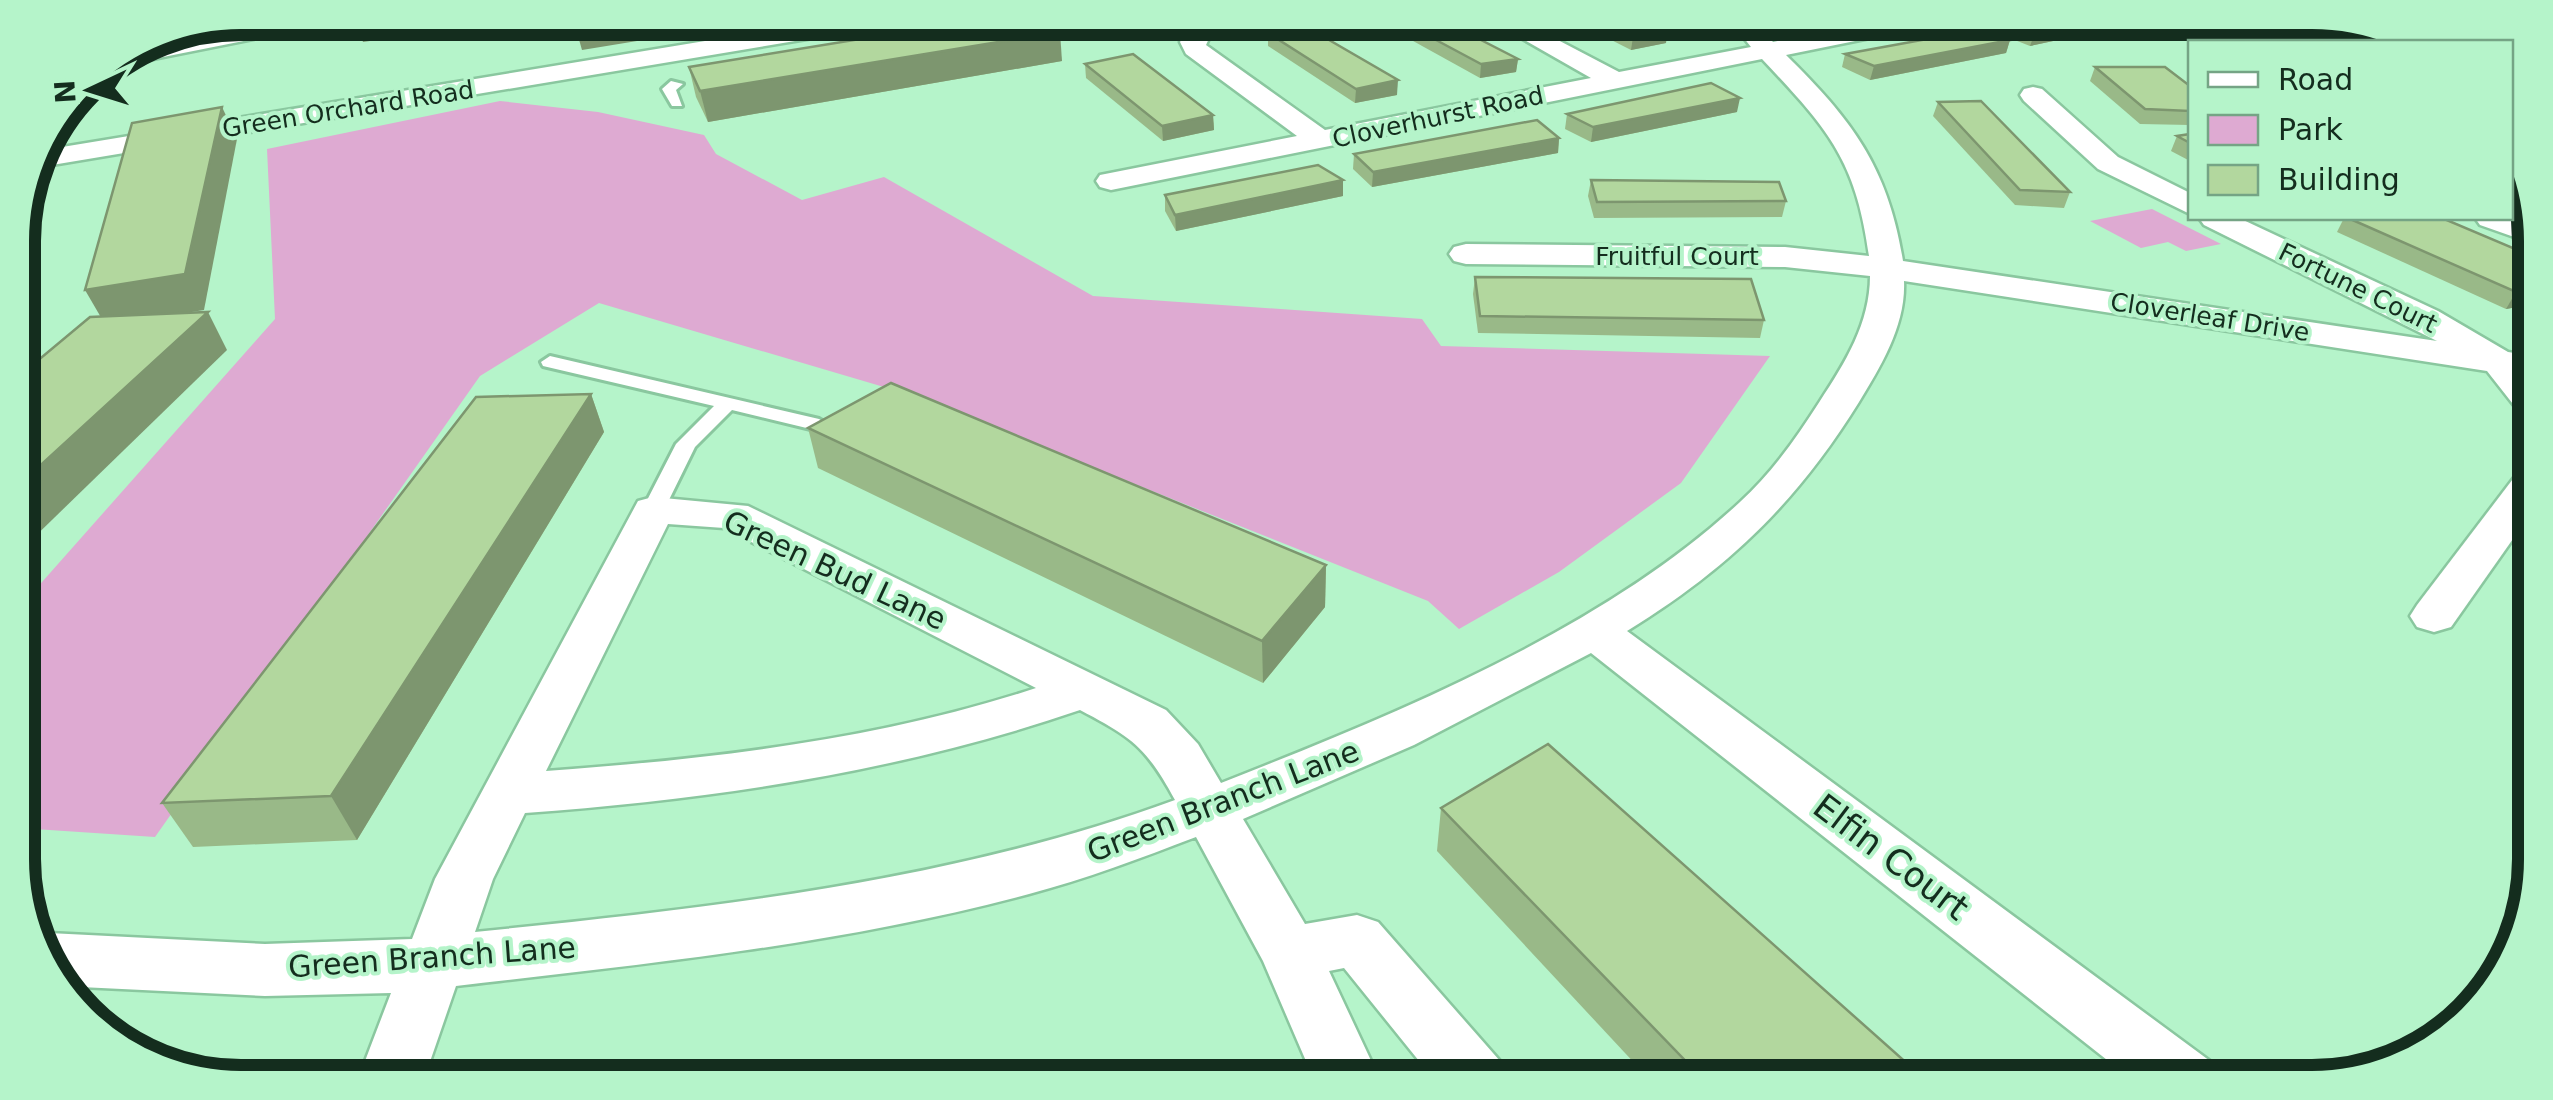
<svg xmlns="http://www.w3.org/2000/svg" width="2553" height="1100" font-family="'DejaVu Sans',sans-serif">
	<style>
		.green { fill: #deaad2 }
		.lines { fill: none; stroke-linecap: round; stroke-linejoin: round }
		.lane-casing { stroke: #8ac79f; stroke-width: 6 }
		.street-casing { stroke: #8ac79f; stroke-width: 5 }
		.lane { fill: #fff; fill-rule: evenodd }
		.street { fill: #fff; fill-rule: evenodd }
		.wall { fill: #99b988 }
		.shaded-wall { fill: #7d966f }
		.building { fill: #b2d79e; stroke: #7d966f; stroke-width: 2.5 }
		.labels { text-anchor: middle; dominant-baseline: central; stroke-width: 8; stroke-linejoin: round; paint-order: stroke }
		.far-street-label { font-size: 25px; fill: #142d1e; stroke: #b5f4ca }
		.street-label { font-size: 30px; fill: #142d1e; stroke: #b5f4ca }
		.near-street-label { font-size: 35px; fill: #142d1e; stroke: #b5f4ca }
		.rim { fill: none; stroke: #142d1e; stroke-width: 12 }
	</style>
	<rect width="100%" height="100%" fill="#b5f4ca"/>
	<g class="green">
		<polygon points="500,101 598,112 704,135 716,154 802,200 884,177 1093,296 1422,319 1441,346 1770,356 1681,483 1559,572 1459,629 1428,601 911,395 599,303 480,376 155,837 19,828 19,608 275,319 267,149"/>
		<polygon points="2152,209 2221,244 2186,251 2168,242 2141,248 2090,221"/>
	</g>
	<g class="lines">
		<defs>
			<g id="lane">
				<polygon points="671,81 683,84 676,90 682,106 672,106 662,89"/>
				<polygon points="18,350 27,355 25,361 18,362"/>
				<polygon points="550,356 819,419 829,425 819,431 732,410 695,447 664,510 653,517 642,510 676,444 714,406 543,366 541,362"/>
			</g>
			<g id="street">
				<polygon points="289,17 339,17 328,24 118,66 109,63 135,47"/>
				<polygon points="851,17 908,17 897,24 34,168 38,151"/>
				<path d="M1196,17H1219L1206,45L1325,130L1591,78L1484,17H1514L1619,72L1751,47L1727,17H1751L1773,42L1900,17H1950L1939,24L1786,55C1852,120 1888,167 1903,261L2437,341L2204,225L2199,218H2239L2438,311L2508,352L2534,356V417L2520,413L2487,371L1904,281C1906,325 1881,366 1859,402C1797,502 1728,569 1627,631L2210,1061L2219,1082H2135L1591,653L1414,745L1243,819L1305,924L1357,915L1378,922L1500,1061L1509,1082H1436L1344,968L1329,971L1381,1082H1315L1263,961L1196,837C1141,858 1086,879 1029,894C843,944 647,964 456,986L423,1082H357L391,993L265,996L60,986L39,936L49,933L265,944L412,939L435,879L638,501L653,497L748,506L1166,710L1198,744L1221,783C1394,715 1603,630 1740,502C1772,473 1797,437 1820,401C1845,363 1870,323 1870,276L1785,267L1466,264L1454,261L1449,254L1454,247L1466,244L1785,247L1869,256C1856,159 1827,128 1762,59L1111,190L1100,187L1096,181L1100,175L1297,136L1186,54L1180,42ZM668,524L724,528L1036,688C878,740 711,759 546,771ZM1080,710C1133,738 1146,747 1175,800C952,882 710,908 475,932L493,879L525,813C714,799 900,772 1080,710Z"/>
				<polygon points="2033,87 2042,89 2118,157 2190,193 2190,214 2098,169 2024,101 2020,95 2024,89"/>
				<polygon points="2510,214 2534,223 2534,244 2480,225 2475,218 2510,218"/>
				<polygon points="2534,467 2534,509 2451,627 2434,632 2417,627 2410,616 2417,605 2519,471"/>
			</g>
		</defs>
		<use href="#lane" class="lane-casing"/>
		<use href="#street" class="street-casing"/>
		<use href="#lane" class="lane"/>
		<use href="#street" class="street"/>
	</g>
	<g class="wall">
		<polygon points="1387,18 1438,18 1518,59 1516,72 1480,78 1386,26"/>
		<polygon points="1568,18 1643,18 1666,43 1631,50"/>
		<polygon points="2026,18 2148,18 2147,21 2030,46 2002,35 2006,21"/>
		<polygon points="2328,21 2408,42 2347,42 2323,34"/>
		<polygon points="1268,33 1397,95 1355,103 1268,46"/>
		<polygon points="2010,40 2006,53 1870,80 1842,67 1845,54"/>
		<polygon points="1062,61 708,122 696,97 689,67"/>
		<polygon points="1085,64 1213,115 1214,130 1163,141 1086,78"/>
		<polygon points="2095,67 2190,86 2190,125 2140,124 2090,81"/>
		<polygon points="1938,102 2070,192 2064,208 2015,205 1933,116"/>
		<polygon points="1737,112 1591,142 1565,129 1567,114"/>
		<polygon points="2190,134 2190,161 2171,151 2177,136"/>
		<polygon points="1559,138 1558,153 1372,187 1353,169 1354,154"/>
		<polygon points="1591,180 1786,201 1782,217 1594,218 1588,196"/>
		<polygon points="1165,195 1343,196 1176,231 1165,211"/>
		<polygon points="2344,218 2442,218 2534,304 2506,309 2337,232"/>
		<polygon points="1475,277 1764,320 1760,338 1478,333 1473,294"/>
		<polygon points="591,394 604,432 357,840 193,847 162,803"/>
		<polygon points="808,428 1326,565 1325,607 1263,683 818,468"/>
		<polygon points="1441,808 1928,1082 1652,1082 1437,851"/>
	</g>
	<g class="shaded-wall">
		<polygon points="436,18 532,18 363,42 358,28"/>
		<polygon points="600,18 778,18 582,50 574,22"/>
		<polygon points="2108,18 2148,18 2147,21 2030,46 2035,33"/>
		<polygon points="1668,30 1666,43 1631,50 1633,37"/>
		<polygon points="1060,32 1062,61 708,122 700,91"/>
		<polygon points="2010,40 2006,53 1870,80 1874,66"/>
		<polygon points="1518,59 1516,72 1480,78 1481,64"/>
		<polygon points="1398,80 1397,95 1355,103 1356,89"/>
		<polygon points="1740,98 1737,112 1591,142 1593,127"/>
		<polygon points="222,107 237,139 204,310 106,326 85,290"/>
		<polygon points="1213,115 1214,130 1163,141 1162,126"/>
		<polygon points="1559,138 1558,153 1372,187 1373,172"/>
		<polygon points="2510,158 2511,158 2517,172 2510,172"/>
		<polygon points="1343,180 1343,196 1176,231 1175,215"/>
		<polygon points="2534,289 2534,304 2506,309 2516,292"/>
		<polygon points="208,312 227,350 19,552 19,485"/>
		<polygon points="591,394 604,432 357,840 331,796"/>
		<polygon points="1326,565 1325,607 1263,683 1262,641"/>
	</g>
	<g class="building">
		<polygon points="354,18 436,18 358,28"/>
		<polygon points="572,18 600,18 574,22"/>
		<polygon points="989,18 1041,18 1060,32 700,91 689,67"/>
		<polygon points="1395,18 1438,18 1518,59 1481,64"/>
		<polygon points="1595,18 1643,18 1668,30 1633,37"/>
		<polygon points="2026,18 2108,18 2035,33 2006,21"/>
		<polygon points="2328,21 2397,34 2408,42 2393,42"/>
		<polygon points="1305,26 1398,80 1356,89 1268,33"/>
		<polygon points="1982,29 2010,40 1874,66 1845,54"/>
		<polygon points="1133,54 1213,115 1162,126 1085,64"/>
		<polygon points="2095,67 2165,67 2190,86 2190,111 2145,109"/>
		<polygon points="1711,83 1740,98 1593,127 1567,114"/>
		<polygon points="1981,101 2070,192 2020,190 1938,102"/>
		<polygon points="222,107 185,274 85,290 132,123"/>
		<polygon points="1537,120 1559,138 1373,172 1354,154"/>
		<polygon points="2190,134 2190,143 2177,136"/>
		<polygon points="1318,165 1343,180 1175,215 1165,195"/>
		<polygon points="1591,180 1779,182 1786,201 1597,202"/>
		<polygon points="2348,218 2442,218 2534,257 2534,289 2516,292"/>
		<polygon points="1475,277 1751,279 1764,320 1480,316"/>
		<polygon points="208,312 19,485 18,377 90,317"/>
		<polygon points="891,383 1326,565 1262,641 808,428"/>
		<polygon points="591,394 331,796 162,803 476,397"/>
		<polygon points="1548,744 1928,1082 1706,1082 1441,808"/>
	</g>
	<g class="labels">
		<g class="far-street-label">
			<text transform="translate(348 109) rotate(-9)">Green Orchard Road</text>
			<text transform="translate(1438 117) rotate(-12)">Cloverhurst Road</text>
			<text x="1677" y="256">Fruitful Court</text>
			<text transform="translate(2358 288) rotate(26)">Fortune Court</text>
			<text transform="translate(2210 317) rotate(9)">Cloverleaf Drive</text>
		</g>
		<g class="street-label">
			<text transform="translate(835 570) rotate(25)">Green Bud Lane</text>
			<text transform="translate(1223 801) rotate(-21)">Green Branch Lane</text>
			<text transform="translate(432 957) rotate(-4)">Green Branch Lane</text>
		</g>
		<g class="near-street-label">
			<text transform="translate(1891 857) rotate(37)">Elfin Court</text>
		</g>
	</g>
	<path d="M0 0H2553V1100H0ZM241 35H2312A206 206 0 0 1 2518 241V859A206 206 0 0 1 2312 1065H241A206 206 0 0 1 35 859V241A206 206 0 0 1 241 35Z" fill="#b5f4ca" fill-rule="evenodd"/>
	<path class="rim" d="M241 35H2312A206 206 0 0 1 2518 241V859A206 206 0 0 1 2312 1065H241A206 206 0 0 1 35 859V241A206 206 0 0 1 241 35Z"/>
	<rect x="2188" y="40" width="325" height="180" fill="#b5f4ca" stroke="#75a485" stroke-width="2.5"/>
	<rect x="2208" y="72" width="50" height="15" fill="#ffffff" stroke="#75a485" stroke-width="2.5"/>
	<text x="2278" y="90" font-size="30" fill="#142d1e">Road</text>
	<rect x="2208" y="115" width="50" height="30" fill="#deaad2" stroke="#75a485" stroke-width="2.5"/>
	<text x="2278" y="140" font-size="30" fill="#142d1e">Park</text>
	<rect x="2208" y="165" width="50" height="30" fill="#b2d79e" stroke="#75a485" stroke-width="2.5"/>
	<text x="2278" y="190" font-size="30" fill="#142d1e">Building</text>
	<g transform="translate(90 90) rotate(266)" stroke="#b5f4ca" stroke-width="8" paint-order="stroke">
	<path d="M0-8L18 38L0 25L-18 38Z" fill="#142d1e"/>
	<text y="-15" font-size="28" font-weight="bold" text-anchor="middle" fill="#142d1e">N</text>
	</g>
</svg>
